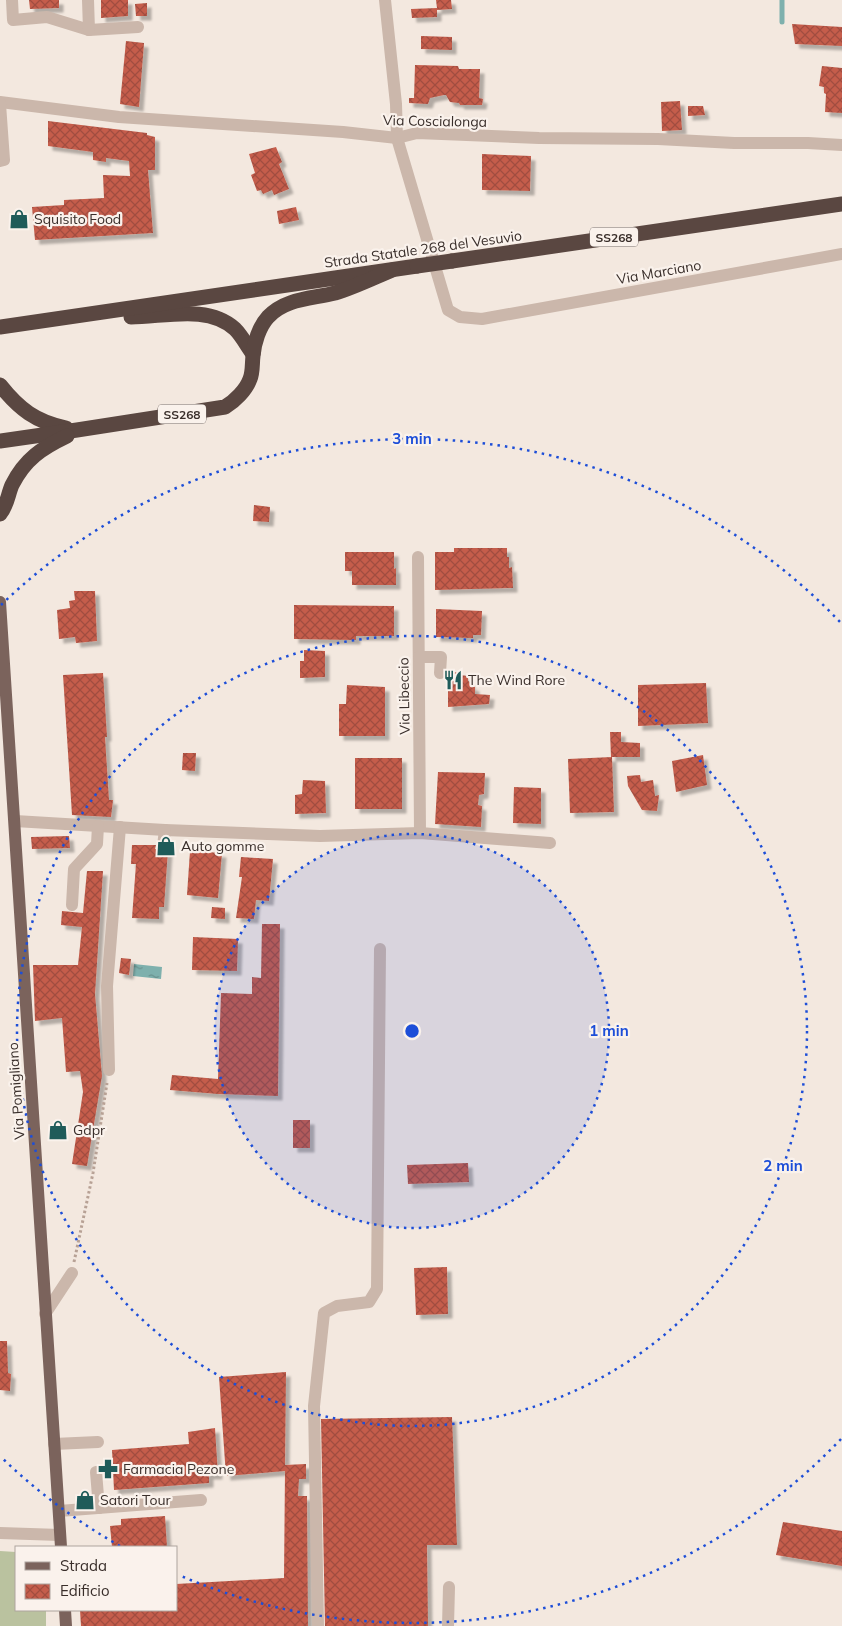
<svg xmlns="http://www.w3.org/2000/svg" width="842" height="1626" font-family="Mulish,sans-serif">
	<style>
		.park { fill: #bac29f }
		.water { fill: url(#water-ripples) }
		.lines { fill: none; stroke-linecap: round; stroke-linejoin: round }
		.stream { stroke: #7eb0ad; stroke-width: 5 }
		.building { fill: url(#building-cross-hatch); filter: url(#shadow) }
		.path { stroke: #b7a195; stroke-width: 3; stroke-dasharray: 2.5 2.5; stroke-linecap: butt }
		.minor { stroke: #cbb7ab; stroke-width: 12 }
		.major { stroke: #7b635c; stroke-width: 12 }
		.highway { stroke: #5a4741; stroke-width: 15 }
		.highway-bridge { stroke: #5a4741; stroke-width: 15 }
		.ring { fill: none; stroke: #1d4ed8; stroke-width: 2.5; stroke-dasharray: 2.5 5 }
		.labels { text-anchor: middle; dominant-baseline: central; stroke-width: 4.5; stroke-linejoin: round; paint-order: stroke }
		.shield { fill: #faf2ec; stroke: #736964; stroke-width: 1 }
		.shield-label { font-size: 12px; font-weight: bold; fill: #392e2a }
		.street-label { font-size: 14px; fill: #392e2a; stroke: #faf2ec }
		.poi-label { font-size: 14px; fill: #392e2a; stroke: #faf2ec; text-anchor: start }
		.centre { fill: #1d4ed8; stroke: #faf2ec; stroke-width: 2.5 }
		.ring-label { font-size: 15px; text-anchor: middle; font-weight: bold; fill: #1d4ed8; stroke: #faf2ec; stroke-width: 4.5; stroke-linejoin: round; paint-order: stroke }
	</style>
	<defs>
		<pattern id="water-ripples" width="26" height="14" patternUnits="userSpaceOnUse" patternTransform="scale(1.25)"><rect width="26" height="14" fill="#7eb0ad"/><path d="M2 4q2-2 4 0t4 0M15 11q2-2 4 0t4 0" fill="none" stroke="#68908d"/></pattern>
		<pattern id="building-cross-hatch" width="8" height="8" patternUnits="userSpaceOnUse" patternTransform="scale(1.25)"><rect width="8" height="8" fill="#c55d4b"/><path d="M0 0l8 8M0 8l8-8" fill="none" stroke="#a14d3f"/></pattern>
		<filter id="shadow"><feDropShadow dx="4.5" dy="4.5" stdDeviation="1" flood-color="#0004"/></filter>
	</defs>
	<rect width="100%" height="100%" fill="#f3e8df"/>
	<polygon class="park" points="0,1551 16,1552 16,1610 46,1610 46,1626 0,1626"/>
	<polygon class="water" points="134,964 162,967 161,979 133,976"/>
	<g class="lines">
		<polyline class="stream" points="782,22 782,0"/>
	</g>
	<g class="building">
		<polygon points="29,0 59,0 59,8 30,9"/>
		<polygon points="101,0 128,0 128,16 101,18"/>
		<polygon points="436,0 451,0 452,9 437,10 437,17 412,18 411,9 437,8"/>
		<polygon points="147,3 147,16 136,16 135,4"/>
		<polygon points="792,24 842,27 842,46 795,44"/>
		<polygon points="421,36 452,37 452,50 421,49"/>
		<polygon points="126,41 144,43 139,107 120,104"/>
		<polygon points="415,65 458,66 459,69 480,69 479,98 483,99 482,105 460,105 459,103 450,102 446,95 444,95 430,98 428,104 409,103 409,98 414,98"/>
		<polygon points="822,66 842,68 842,113 825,112 826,94 824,93 824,87 819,86"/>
		<polygon points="680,101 682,130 662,131 661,102"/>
		<polygon points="688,106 703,106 705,115 688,116"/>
		<polygon points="48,121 147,133 147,135 155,137 155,170 148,170 153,233 35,240 32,207 64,205 64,200 104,198 103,175 130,176 129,161 106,158 106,162 93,160 93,152 48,146"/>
		<polygon points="276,147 282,162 279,164 289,189 274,195 272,190 263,194 261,190 257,191 251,175 255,173 249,154"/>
		<polygon points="482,154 531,156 530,191 482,190"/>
		<polygon points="296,207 299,220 279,224 277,211"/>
		<polygon points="254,505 270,507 269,522 253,521"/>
		<polygon points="454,548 507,548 507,557 509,557 509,568 512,567 513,588 435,590 435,552 454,552"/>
		<polygon points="345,552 394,552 394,569 396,568 396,585 352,585 352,571 345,571"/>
		<polygon points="74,591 95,591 97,641 76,643 75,637 59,639 57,610 70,608 69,601 75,600"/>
		<polygon points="294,605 394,606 394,636 356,636 356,640 294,639"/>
		<polygon points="436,609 482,611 481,635 473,635 473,638 436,637"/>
		<polygon points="304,650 325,651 325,677 300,678 300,661 304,661"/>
		<polygon points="460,672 460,675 468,676 468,681 470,682 471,686 475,687 475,694 490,695 489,704 448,707 448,673"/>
		<polygon points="103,673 107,737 105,737 109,800 113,800 111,817 72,815 63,675"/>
		<polygon points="706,683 708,723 638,726 638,685"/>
		<polygon points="347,685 385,687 385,736 339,736 339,704 346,704"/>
		<polygon points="610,732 621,732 621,742 640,743 640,757 611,757"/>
		<polygon points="183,753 196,753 195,771 182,770"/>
		<polygon points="703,755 707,785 676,792 672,761"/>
		<polygon points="612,757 614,812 570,813 568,759"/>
		<rect x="355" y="758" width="47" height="51"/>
		<polygon points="438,772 485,773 484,794 479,795 478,805 482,806 481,827 435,824"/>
		<polygon points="640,775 641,782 653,780 655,796 659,795 657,811 642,810 628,786 627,776"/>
		<polygon points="303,780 325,781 326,813 295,814 295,795 302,794"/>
		<polygon points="514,787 541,788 541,824 513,823"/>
		<polygon points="69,836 70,848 32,849 31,837"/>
		<polygon points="132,845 156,845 155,849 168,850 164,907 159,907 159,919 132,918 136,864 131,864"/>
		<polygon points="190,851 222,853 218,898 187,895"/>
		<polygon points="241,857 273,859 269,901 256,900 254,919 236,918 242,877 239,877"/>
		<polygon points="87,871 103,871 95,994 102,1076 87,1166 72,1164 83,1092 80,1071 66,1072 62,1018 35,1021 33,965 78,965 82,927 61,925 62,911 83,913"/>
		<polygon points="212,907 225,908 225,919 211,918"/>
		<polygon points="262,924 280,924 278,1096 218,1094 170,1090 172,1075 218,1079 221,993 252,994 252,977 261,978"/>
		<polygon points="193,937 238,939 237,971 192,970"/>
		<polygon points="121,958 131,959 129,975 119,973"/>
		<rect x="293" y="1120" width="17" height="28"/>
		<polygon points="468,1163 469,1182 408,1184 407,1165"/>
		<polygon points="447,1267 448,1314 416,1315 414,1268"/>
		<polygon points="0,1341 7,1341 8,1373 11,1374 10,1391 0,1390"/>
		<polygon points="286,1372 285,1465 306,1464 306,1479 299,1479 298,1496 307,1496 308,1626 81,1626 80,1610 176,1610 176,1584 284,1578 285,1471 226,1476 219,1377"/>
		<polygon points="452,1417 457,1545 427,1545 428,1626 325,1626 321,1419"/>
		<polygon points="215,1428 218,1475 209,1475 209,1483 114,1490 112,1450 189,1444 188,1432"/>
		<polygon points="165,1516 167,1547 112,1547 110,1526 121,1525 121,1519"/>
		<polygon points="783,1522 842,1531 842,1566 776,1555"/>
	</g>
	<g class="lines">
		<polyline class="path" points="74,1262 93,1173 107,1083"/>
		<g class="minor">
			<polyline points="12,0 13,20 47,17 89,30 138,27"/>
			<polyline points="88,0 89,30"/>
			<polyline points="385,0 396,104 397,138 448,310 460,317 482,319 842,254"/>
			<polyline points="0,102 119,117 343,132 397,138 417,133 539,138 658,139 734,143 808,143 842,145"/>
			<polyline points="0,104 4,160 0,161"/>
			<polyline points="418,557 420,833"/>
			<polyline points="419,657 441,657 440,673"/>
			<polyline points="15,821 165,830 320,836 420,833 550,843"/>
			<polyline points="163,846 165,830"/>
			<polyline points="72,905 74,869 97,844 98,826"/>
			<polyline points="109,1070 107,986 120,827"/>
			<polyline points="45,1314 72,1273"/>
			<polyline points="54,1444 98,1442"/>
			<polyline points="96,1472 99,1508"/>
			<polyline points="59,1511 201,1500"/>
			<polyline points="0,1533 60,1535"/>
			<polyline points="318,1626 314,1406 324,1313 337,1306 369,1302 377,1289 380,949"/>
			<polyline points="448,1626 449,1587"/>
		</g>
		<g class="major">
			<polyline points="0,602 61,1547"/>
			<polyline points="65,1610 66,1626"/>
		</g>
		<g class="highway">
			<polyline points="452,261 842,204"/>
			<path d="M131,317C164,317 208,304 235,329C242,336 247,346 253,354"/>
			<polyline points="0,327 417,266"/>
			<path d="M0,385C19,409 36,422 66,428"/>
			<path d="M0,441L77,430L225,407C235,401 246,390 250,379C253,372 252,363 253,356C254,343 259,327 268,317C286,298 312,299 335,293C355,287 373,278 392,270"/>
			<path d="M0,514C7,506 8,494 12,485C25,459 42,448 67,436"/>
		</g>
		<polyline class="highway-bridge" points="417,266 452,261"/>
	</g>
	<circle cx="412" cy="1031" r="197" fill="#1d4ed8" fill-opacity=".12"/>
	<g class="ring">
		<circle cx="412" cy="1031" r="197"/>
		<circle cx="412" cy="1031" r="395"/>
		<path d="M841 1439A592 592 0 0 1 181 1576M120 1546A592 592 0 0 1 1 1457M1 605A592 592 0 0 1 841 623"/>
	</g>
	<defs>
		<symbol id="shop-bare" viewBox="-9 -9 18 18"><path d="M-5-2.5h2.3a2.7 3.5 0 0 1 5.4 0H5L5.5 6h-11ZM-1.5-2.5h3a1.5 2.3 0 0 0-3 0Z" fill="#1f5b59" stroke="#faf2ec" stroke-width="2.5" paint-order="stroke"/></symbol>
		<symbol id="restaurant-bare" viewBox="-9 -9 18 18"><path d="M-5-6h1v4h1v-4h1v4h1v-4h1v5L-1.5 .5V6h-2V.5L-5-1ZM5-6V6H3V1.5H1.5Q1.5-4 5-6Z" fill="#1f5b59" stroke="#faf2ec" stroke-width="2.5" paint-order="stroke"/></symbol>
		<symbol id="pharmacy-bare" viewBox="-9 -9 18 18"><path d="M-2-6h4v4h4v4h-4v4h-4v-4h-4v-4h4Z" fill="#1f5b59" stroke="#faf2ec" stroke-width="2.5" paint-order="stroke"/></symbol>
	</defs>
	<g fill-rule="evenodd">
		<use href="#shop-bare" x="5" y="205" width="28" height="28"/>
		<use href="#restaurant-bare" x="439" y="666" width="28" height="28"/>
		<use href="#shop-bare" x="152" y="832" width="28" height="28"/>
		<use href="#shop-bare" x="44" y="1116" width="28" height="28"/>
		<use href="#pharmacy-bare" x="94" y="1455" width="28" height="28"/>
		<use href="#shop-bare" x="71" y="1486" width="28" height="28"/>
	</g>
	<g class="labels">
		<g class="shield">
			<rect x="590" y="227.5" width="48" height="19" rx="4"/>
			<rect x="158" y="404.5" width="48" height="19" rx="4"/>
		</g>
		<g class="shield-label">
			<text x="614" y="237">SS268</text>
			<text x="182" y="414">SS268</text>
		</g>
		<g class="street-label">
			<text transform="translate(435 121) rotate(1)">Via Coscialonga</text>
			<text transform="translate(423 249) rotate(-8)">Strada Statale 268 del Vesuvio</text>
			<text transform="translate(659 272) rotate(-10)">Via Marciano</text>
			<text transform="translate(404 696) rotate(-91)">Via Libeccio</text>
			<text transform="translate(16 1091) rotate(-94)">Via Pomigliano</text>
		</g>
		<g class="poi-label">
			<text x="34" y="219">Squisito Food</text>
			<text x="468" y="680">The Wind Rore</text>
			<text x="181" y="846">Auto gomme</text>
			<text x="73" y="1130">Gdpr</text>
			<text x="123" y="1469">Farmacia Pezone</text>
			<text x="100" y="1500">Satori Tour</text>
		</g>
	</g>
	<circle cx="412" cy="1031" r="8" class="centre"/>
	<g class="ring-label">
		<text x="412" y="444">3 min</text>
		<text x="609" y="1036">1 min</text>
		<text x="783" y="1171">2 min</text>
	</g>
	<rect x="15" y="1546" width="162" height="65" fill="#faf2ec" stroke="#ada49e"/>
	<rect x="25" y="1562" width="25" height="8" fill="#7b635c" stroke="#ada49e"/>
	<text x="60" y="1571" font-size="15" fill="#392e2a">Strada</text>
	<rect x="25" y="1584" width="25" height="15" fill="url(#building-cross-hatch)" stroke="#ada49e"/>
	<text x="60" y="1596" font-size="15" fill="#392e2a">Edificio</text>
</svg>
